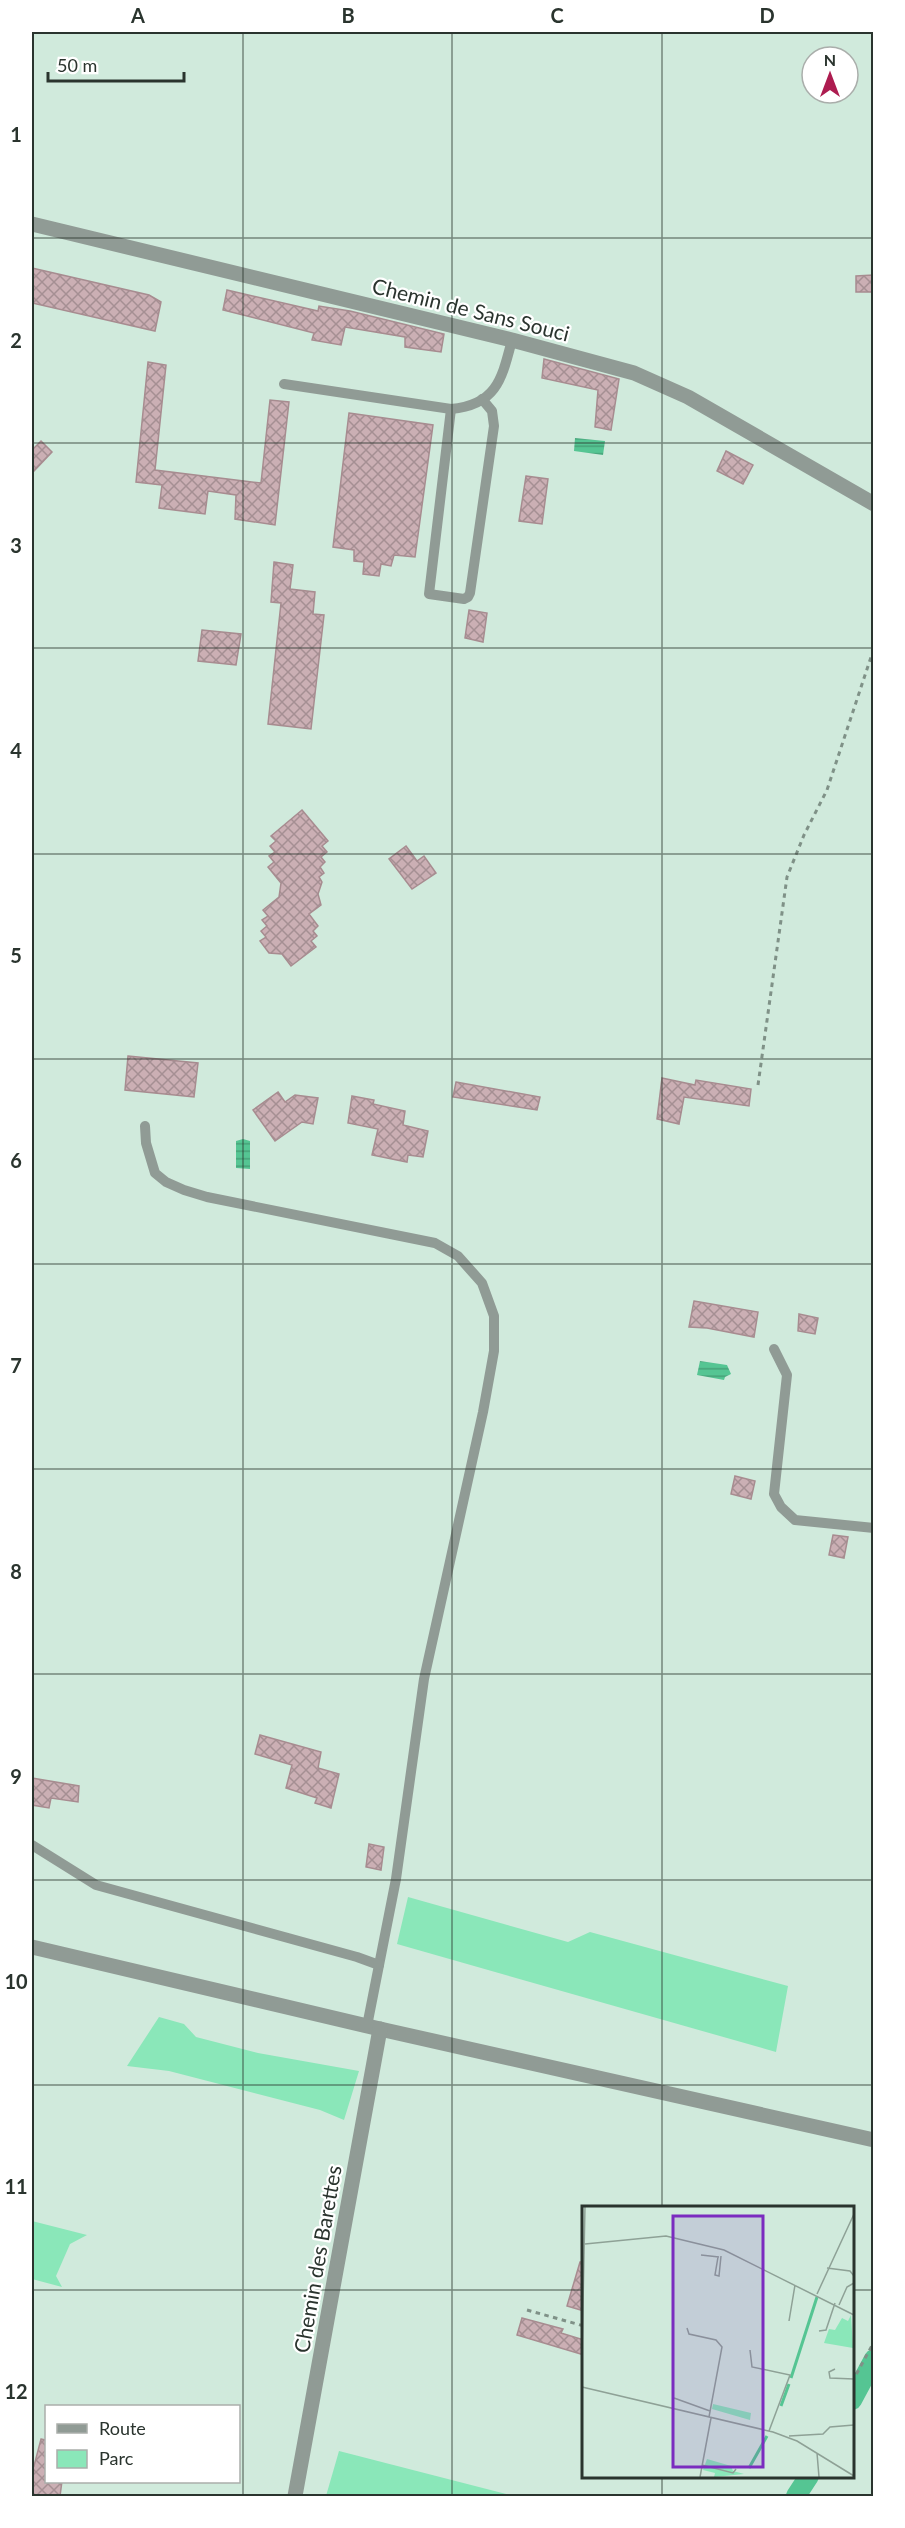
<svg xmlns="http://www.w3.org/2000/svg" width="905" height="2528" font-family="Lato,sans-serif">
	<style>
		.green { fill: #8ae7b9 }
		.water { fill: url(#water-rules) }
		.lines { fill: none; stroke-linecap: round; stroke-linejoin: round }
		.canal { stroke: #55c593; stroke-width: 20 }
		.building { fill: url(#building-cross-hatch); stroke: #a78c90; stroke-width: 1.5 }
		.path { stroke: #7f9187; stroke-width: 3; stroke-dasharray: 4.5 4.5; stroke-linecap: butt }
		.lane { stroke: #909b95; stroke-width: 10 }
		.street { stroke: #909b95; stroke-width: 15 }
		.grid { fill: none; stroke: #2a342e; stroke-width: 1.5; stroke-opacity: 0.55 }
		.labels { text-anchor: middle; dominant-baseline: central; stroke-width: 4.5; stroke-linejoin: round; paint-order: stroke }
		.street-label { font-size: 21px; fill: #2a342e; stroke: #fff }
		.inset-river { fill: none; stroke: #55c593; stroke-width: 3 }
		.inset-road { fill: none; stroke: #8ea196; stroke-width: 1.5 }
		.view { fill: #7b2cbf; fill-opacity: 0.15; stroke: #7b2cbf; stroke-width: 3 }
		.inset-edge { fill: none; stroke: #2a342e; stroke-width: 3 }
		.neatline { fill: none; stroke: #2a342e; stroke-width: 2 }
		.grid-label { font-size: 20px; text-anchor: middle; font-weight: bold; fill: #2a342e }
	</style>
	<defs>
		<pattern id="water-rules" width="6" height="5" patternUnits="userSpaceOnUse" patternTransform="scale(1.5)"><rect width="6" height="5" fill="#55c593"/><path d="M0 2.5h6" fill="none" stroke="#47a178"/></pattern>
		<pattern id="building-cross-hatch" width="8" height="8" patternUnits="userSpaceOnUse" patternTransform="scale(1.5)"><rect width="8" height="8" fill="#cbafb4"/><path d="M0 0l8 8M0 8l8-8" fill="none" stroke="#a58f93"/></pattern>
	</defs>
	<rect width="100%" height="100%" fill="#d0eadc"/>
	<g class="green">
		<polygon points="408,1897 568,1942 590,1932 788,1986 776,2052 397,1944"/>
		<polygon points="159,2017 184,2024 196,2037 258,2053 359,2071 344,2120 320,2110 169,2071 127,2066"/>
		<polygon points="32,2221 87,2235 70,2244 56,2276 62,2287 32,2279"/>
		<polygon points="339,2451 514,2496 326,2496"/>
	</g>
	<g class="water">
		<polygon points="575,438 605,441 603,455 574,451"/>
		<polygon points="243,1139 250,1141 250,1169 236,1168 236,1141"/>
		<polygon points="700,1361 727,1365 731,1374 725,1377 724,1380 697,1375"/>
	</g>
	<g class="lines">
		<g class="canal">
			<polyline points="852,2400 874,2359"/>
			<polyline points="796,2496 809,2476"/>
		</g>
	</g>
	<g class="building">
		<polygon points="32,268 149,295 161,302 155,331 32,303"/>
		<polygon points="873,275 873,292 856,292 856,276"/>
		<polygon points="227,290 318,311 319,306 350,311 444,334 441,352 405,347 405,337 345,327 341,345 312,340 314,333 223,310"/>
		<polygon points="544,359 619,379 611,430 595,427 598,390 542,378"/>
		<polygon points="148,362 166,365 155,470 261,483 270,400 289,402 275,525 235,519 236,495 208,491 205,514 159,508 162,485 136,482"/>
		<polygon points="349,413 433,425 415,557 394,555 391,566 381,564 379,576 363,574 364,562 354,561 354,550 333,547"/>
		<polygon points="41,441 52,452 32,473 32,450"/>
		<polygon points="726,451 753,465 743,484 717,471"/>
		<polygon points="526,476 548,479 542,524 519,521"/>
		<polygon points="274,562 293,565 290,589 315,592 313,614 324,615 311,729 268,724 281,603 271,602"/>
		<polygon points="469,610 487,613 483,642 465,638"/>
		<polygon points="202,630 241,634 236,665 198,661"/>
		<polygon points="302,810 328,841 322,846 327,852 321,857 325,862 320,867 324,873 319,877 322,882 318,894 321,905 309,914 318,926 313,931 317,936 311,941 316,947 291,966 282,954 269,953 260,941 266,937 261,931 267,926 262,920 268,916 263,910 279,897 281,883 268,867 274,862 269,856 275,852 270,846 276,841 271,836"/>
		<polygon points="406,846 417,861 424,856 436,873 412,889 389,859"/>
		<polygon points="128,1056 198,1063 194,1097 125,1090"/>
		<polygon points="662,1078 695,1085 696,1080 751,1089 749,1106 684,1097 679,1124 657,1119"/>
		<polygon points="456,1082 540,1097 537,1110 453,1097"/>
		<polygon points="278,1092 285,1102 295,1095 318,1098 313,1124 302,1122 275,1141 253,1110"/>
		<polygon points="352,1096 374,1100 373,1104 405,1111 403,1125 428,1131 423,1157 408,1155 407,1162 372,1155 378,1129 348,1123"/>
		<polygon points="694,1301 758,1312 754,1337 707,1328 689,1327"/>
		<polygon points="799,1314 818,1318 815,1334 798,1331"/>
		<polygon points="735,1476 755,1481 751,1499 731,1494"/>
		<polygon points="833,1535 848,1537 844,1558 829,1555"/>
		<polygon points="260,1735 321,1752 318,1768 339,1774 331,1808 315,1803 317,1798 286,1788 292,1765 255,1754"/>
		<polygon points="32,1778 79,1786 78,1802 51,1798 49,1808 32,1805"/>
		<polygon points="369,1844 384,1847 381,1870 366,1867"/>
		<polygon points="580,2262 584,2262 584,2311 567,2306"/>
		<polygon points="522,2318 563,2329 561,2333 584,2340 584,2355 517,2335"/>
		<polygon points="41,2439 46,2440 46,2481 62,2481 60,2496 32,2496 32,2465 34,2466"/>
	</g>
	<g class="lines">
		<g class="path">
			<polyline points="758,1085 787,877 804,835 827,790 874,648"/>
			<polyline points="527,2310 584,2326"/>
			<polyline points="852,2382 874,2342"/>
		</g>
		<g class="lane">
			<path d="M284,384L451,409C497,405 502,378 512,340"/>
			<polyline points="451,409 429,594 464,599 468,597 470,593 494,426 492,411 482,399"/>
			<polyline points="145,1126 146,1143 155,1173 166,1182 184,1190 207,1197 435,1243 458,1256 482,1283 494,1316 494,1351 483,1412 424,1679 396,1879 367,2026"/>
			<polyline points="774,1349 787,1375 774,1494 781,1507 795,1520 874,1528"/>
			<polyline points="32,1845 96,1885 357,1957 379,1965"/>
		</g>
		<g class="street">
			<polyline points="32,224 512,340 634,373 688,397 874,504"/>
			<polyline points="32,1947 380,2029 874,2140"/>
			<polyline points="295,2496 380,2029"/>
		</g>
	</g>
	<path class="grid" d="M243,32V2496M452,32V2496M662,32V2207M32,238H874M32,443H874M32,648H874M32,854H874M32,1059H874M32,1264H874M32,1469H874M32,1674H874M32,1880H874M32,2085H874M32,2290H584M852,2290H874M662,2476V2496"/>
	<g class="labels">
		<g class="street-label">
			<text transform="translate(471 309) rotate(14)">Chemin de Sans Souci</text>
			<text transform="translate(317 2259) rotate(-80)">Chemin des Barettes</text>
		</g>
	</g>
	<g transform="translate(582 2206)">
		<rect width="272" height="272" fill="#d0eadc"/>
		<path d="M269,109L271,142L242,137L247,123L253,124L260,112L266,115ZM131,198L169,207L168,214L130,203ZM125,253L149,260L151,265L162,268L132,271L133,267L121,264Z" fill="#8ae7b9"/>
		<path class="inset-river" d="M209,172L235,91M199,200L207,178M167,262L185,230"/>
		<path class="inset-road" d="M3,38L84,30L142,44L272,109M119,49L137,51M136,51L133,69L137,70L139,50M245,62L268,65L272,70M235,88L272,8M257,99L265,81L272,77M207,115L213,79M105,122L107,128L134,134L140,141L127,211M237,125L244,124L253,97M168,144L170,161L208,169L187,225M0,147L3,0M253,163L247,166L248,172L272,173M0,181L191,226L215,235L272,270M92,192L128,205M207,230L241,228L248,221L272,219M235,247L237,271M120,259L151,267L154,263M118,271L129,212"/>
		<path class="view" d="M91,10H181V261H91Z"/>
		<rect width="272" height="272" class="inset-edge"/>
	</g>
	<rect width="905" height="2528" fill="none" stroke="#ffffff" stroke-width="66"/>
	<rect x="45" y="2405" width="195" height="78" fill="#ffffff" stroke="#aaaeab" stroke-width="1.5"/>
	<rect x="57" y="2424" width="30" height="9" fill="#909b95" stroke="#aaaeab" stroke-width="1.5"/>
	<text x="99" y="2435" font-size="18" fill="#2a342e">Route</text>
	<rect x="57" y="2450" width="30" height="18" fill="#8ae7b9" stroke="#aaaeab" stroke-width="1.5"/>
	<text x="99" y="2465" font-size="18" fill="#2a342e">Parc</text>
	<g transform="translate(830 75)"><circle r="28" fill="#ffffff" stroke="#aaaeab" stroke-width="1.5"/>
	<path d="M0-4.5L10 22L0 15L-10 22Z" fill="#ad1c50"/>
	<text y="-9" font-size="16" font-weight="bold" text-anchor="middle" fill="#2a342e">N</text>
	</g>
	<path d="M48 72v9h136v-9" fill="none" stroke="#2a342e" stroke-width="3"/>
	<text x="57" y="72" font-size="18" fill="#2a342e" stroke="#ffffff" stroke-width="4.5" paint-order="stroke">50 m</text>
	<rect x="33" y="33" width="839" height="2462" class="neatline"/>
	<g class="grid-label">
		<text x="138" y="23">A</text>
		<text x="348" y="23">B</text>
		<text x="557" y="23">C</text>
		<text x="767" y="23">D</text>
		<text x="16" y="142">1</text>
		<text x="16" y="348">2</text>
		<text x="16" y="553">3</text>
		<text x="16" y="758">4</text>
		<text x="16" y="963">5</text>
		<text x="16" y="1168">6</text>
		<text x="16" y="1373">7</text>
		<text x="16" y="1579">8</text>
		<text x="16" y="1784">9</text>
		<text x="16" y="1989">10</text>
		<text x="16" y="2194">11</text>
		<text x="16" y="2399">12</text>
	</g>
</svg>
